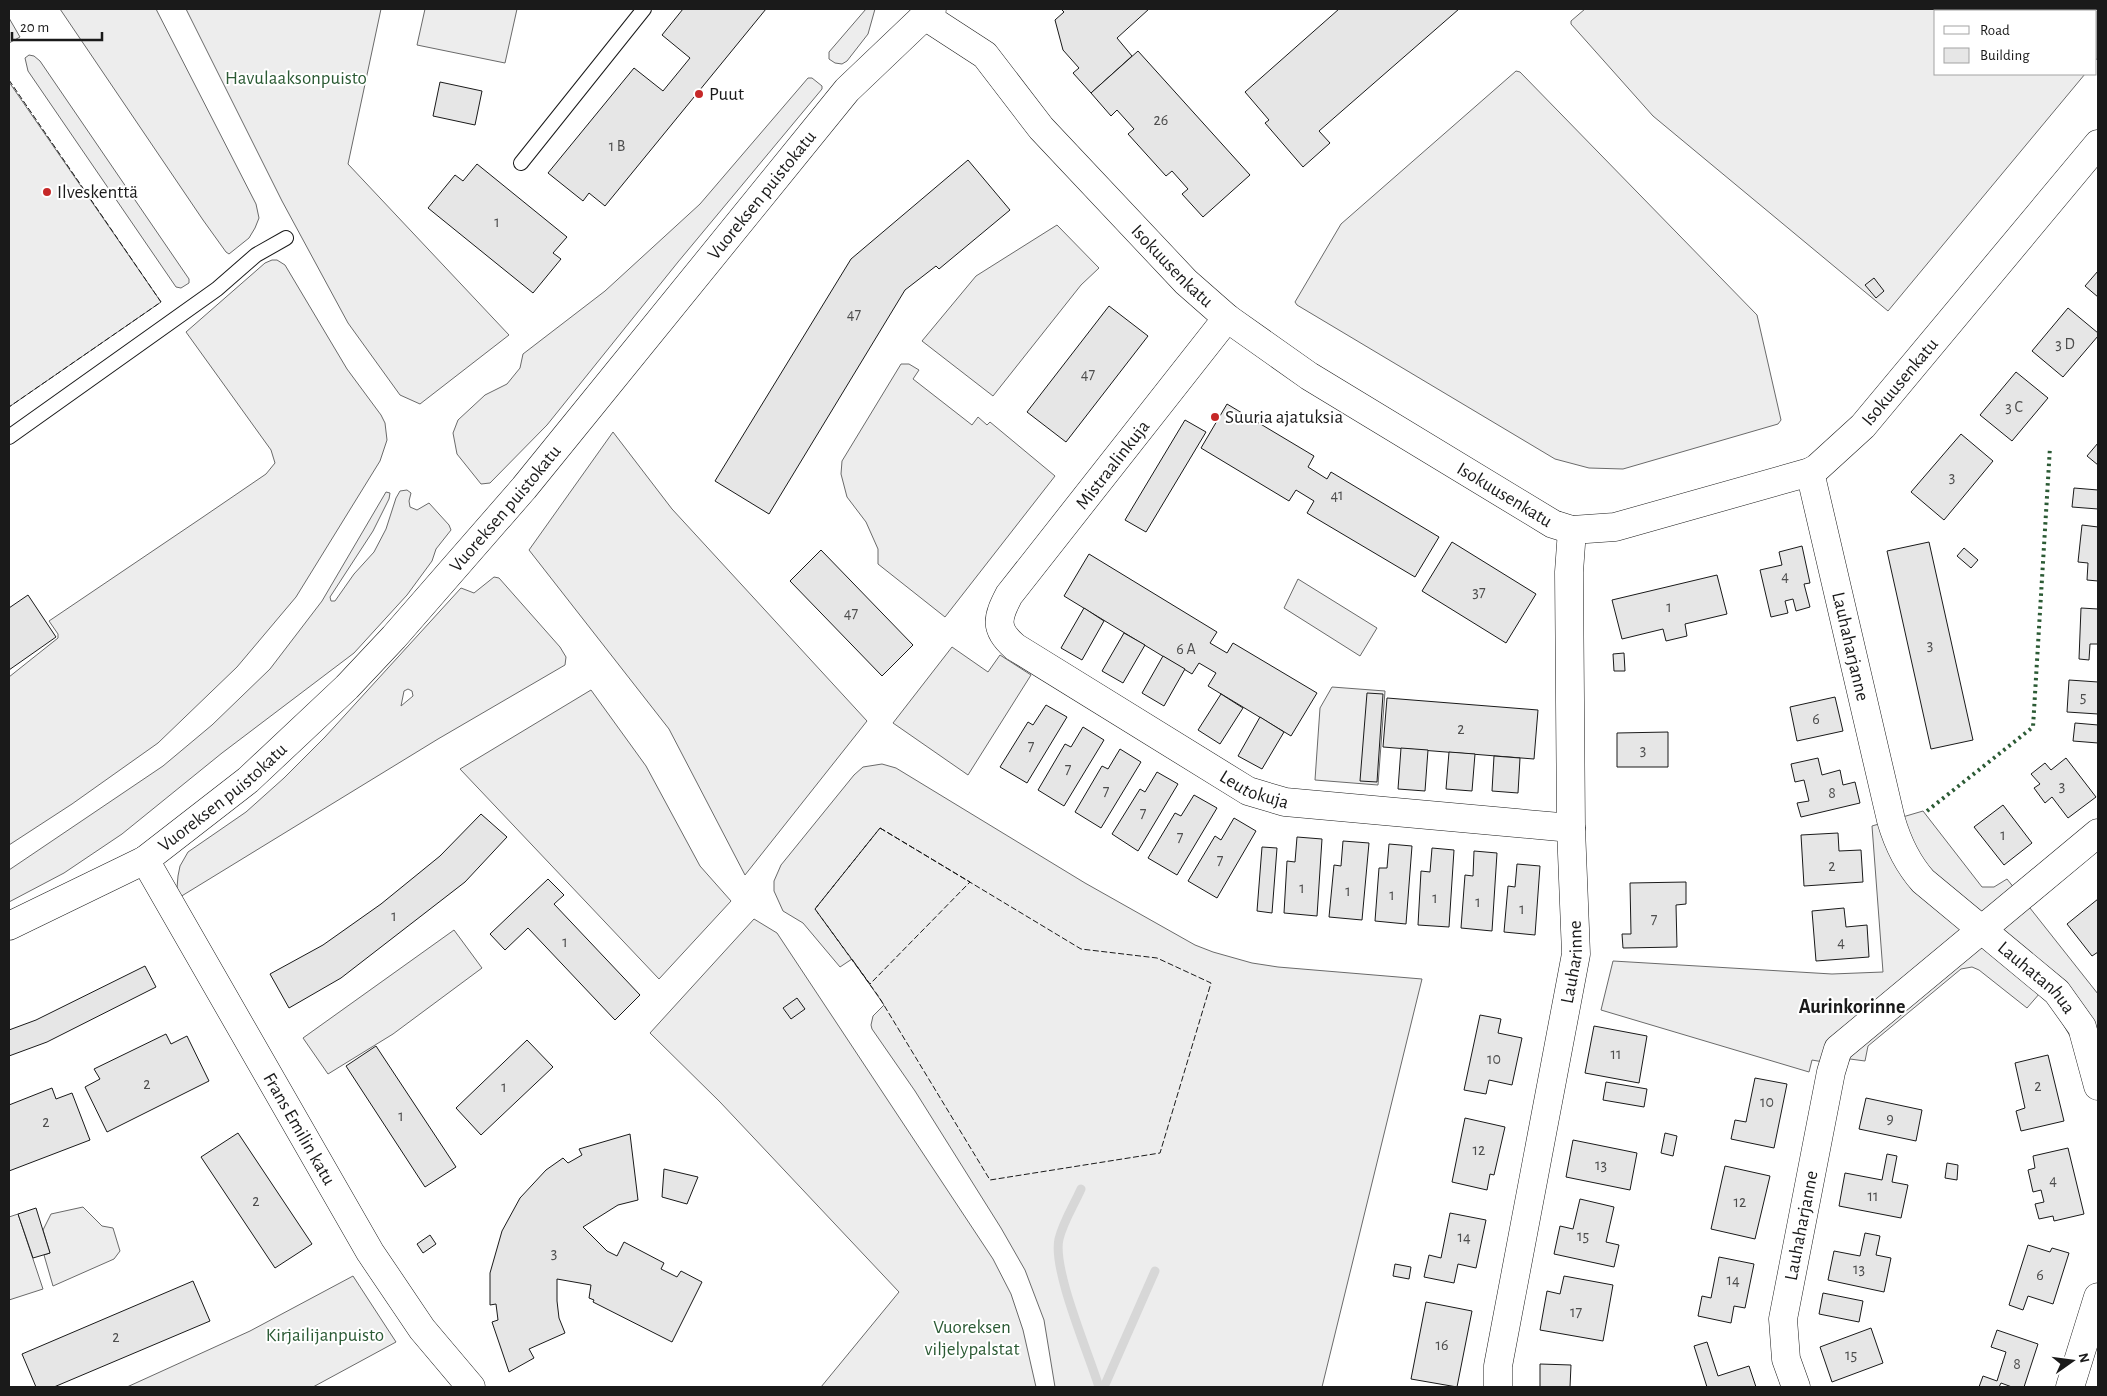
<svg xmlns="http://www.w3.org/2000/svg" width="2107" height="1396" font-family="'Alegreya Sans',sans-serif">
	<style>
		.built { fill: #ededed; stroke: #6a6a6a; fill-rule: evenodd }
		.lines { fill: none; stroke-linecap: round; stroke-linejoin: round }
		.stream { stroke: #d7d7d7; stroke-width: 9 }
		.building { fill: #e6e6e6; stroke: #1a1a1a }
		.lane-casing { stroke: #1a1a1a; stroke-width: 16 }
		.street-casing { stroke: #1a1a1a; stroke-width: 29 }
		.secondary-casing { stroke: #1a1a1a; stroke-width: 29 }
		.lane { stroke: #fff; stroke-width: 14 }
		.street { stroke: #fff; stroke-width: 28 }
		.secondary { stroke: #fff; stroke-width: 28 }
		.hedge { stroke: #2b5a34; stroke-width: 4; stroke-dasharray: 2.5 4; stroke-linecap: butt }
		.fence { stroke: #1a1a1a; stroke-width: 1; stroke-dasharray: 6 2.5; stroke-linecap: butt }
		.poi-dot { fill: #c62828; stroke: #fff; stroke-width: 2 }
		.labels { text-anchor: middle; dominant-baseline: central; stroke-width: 4; stroke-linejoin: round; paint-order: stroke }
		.number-label { font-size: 16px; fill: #4d4d4d }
		.park-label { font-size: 19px; fill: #2b5a34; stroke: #fff }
		.poi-label { font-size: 19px; fill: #1a1a1a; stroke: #fff; text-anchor: start }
		.street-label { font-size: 19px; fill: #1a1a1a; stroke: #fff }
		.neighbourhood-label { font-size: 20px; font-weight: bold; fill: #1a1a1a; stroke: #fff }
	</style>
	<rect width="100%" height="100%" fill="#fff"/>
	<g class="built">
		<polygon points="60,9 156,9 256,204 259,218 255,228 249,238 229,254 226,252 203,220"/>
		<polygon points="186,9 381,9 348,164 509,335 420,404 400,395 348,323 282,201"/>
		<polygon points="425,9 517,9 505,63 417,45"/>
		<polygon points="866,9 875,9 868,34 847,61 842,64 835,63 829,59 829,52"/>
		<polygon points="1585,9 2098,9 2098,57 2096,60 2096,11 1936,11 1936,74 2085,74 1888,311 1653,116 1571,24 1571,21"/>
		<polygon points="9,18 20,37 9,43"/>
		<polygon points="29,55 34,56 40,61 189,279 189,283 181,288 176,287 28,71 25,58"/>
		<polygon points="1516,71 1520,72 1757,315 1781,420 1778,424 1623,469 1589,468 1555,459 1297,305 1295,302 1341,224"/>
		<polygon points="808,78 812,78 822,86 822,89 678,262 547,425 490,483 481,484 457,454 453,433 458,420 485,395 507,384 520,368 523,354 605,291 700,204"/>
		<polygon points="9,82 161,302 9,407"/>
		<polygon points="1057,225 1099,268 1081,285 993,396 922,341 976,276"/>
		<polygon points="272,260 277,260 285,265 347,369 381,415 385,423 387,440 380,461 296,597 237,667 158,743 72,804 9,845 9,677 58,638 58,634 49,621 203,517 266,474 275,463 271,450 186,332 265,263"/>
		<polygon points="901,364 909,364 919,370 913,379 972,425 978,417 987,425 990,422 1055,476 945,617 878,564 878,549 866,522 847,497 841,474 842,461"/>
		<polygon points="613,432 672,509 867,721 745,875 669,729 529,550"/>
		<polygon points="407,490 411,493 409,501 410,507 417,510 429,503 449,525 451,530 436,549 432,561 407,595 354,653 222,753 122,834 64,873 9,902 9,870 163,766 212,725 270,669 322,601 386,492 390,493 389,499 373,531 330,597 331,601 335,601 354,574 374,552 386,529 396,498 400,491"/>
		<path d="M494,577L499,578L560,647L566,657L565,665L438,739L180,897L177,888L178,876L180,866L188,852L246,812L284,778L325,737L461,588L474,593ZM408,689L412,691L413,696L401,706L404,691Z"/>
		<polygon points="1298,579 1377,628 1360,656 1284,608"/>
		<polygon points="952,647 988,672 1000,655 1031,675 968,775 893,723"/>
		<polygon points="1332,687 1385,691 1378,785 1315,780 1320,708"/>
		<polygon points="591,690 646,766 700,866 731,901 659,979 460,769"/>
		<polygon points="882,764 896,768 1085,883 1195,945 1213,952 1252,963 1278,967 1422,979 1322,1387 1055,1387 1044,1320 1025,1270 1001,1228 915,1091 872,1029 871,1025 873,1016 884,1005 852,959 840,967 803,923 783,911 774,891 774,881 781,865 854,775 863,767"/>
		<polygon points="1923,811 1982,887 1994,887 2007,879 2098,994 2098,1029 2070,1036 2053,1007 2040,993 2027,1008 1979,970 1972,967 1961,969 1868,1046 1865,1061 1850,1059 1846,1066 1812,1060 1809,1072 1601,1010 1613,961 1832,974 1883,972 1872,826"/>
		<polygon points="754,919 777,933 993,1259 1011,1294 1023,1330 1036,1387 821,1387 899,1292 720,1102 650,1033"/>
		<polygon points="454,930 482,968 393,1034 328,1074 303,1038"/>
		<polygon points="83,1207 102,1226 113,1228 120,1251 114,1259 53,1286 44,1255 50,1253 43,1230 51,1214"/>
		<polygon points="18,1214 43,1289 9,1300 9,1217"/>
		<polygon points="353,1276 396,1342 313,1387 127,1387 250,1331"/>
	</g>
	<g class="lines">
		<g class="stream">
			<path d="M1081,1189C1074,1205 1063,1222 1059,1239C1052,1269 1089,1354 1099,1387"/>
			<polyline points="1104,1387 1155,1271"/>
		</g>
	</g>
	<g class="building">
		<polygon points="683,9 766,9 605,206 589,193 583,201 548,173 634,68 663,91 690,58 662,35"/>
		<polygon points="1061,9 1149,9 1117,38 1132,56 1091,93 1073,73 1079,68 1063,50 1055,20 1064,12"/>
		<polygon points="1339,9 1459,9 1319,131 1330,143 1303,167 1265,123 1269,120 1245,92"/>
		<polygon points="1138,51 1250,175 1203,217 1182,194 1188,189 1172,171 1166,176 1128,134 1134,129 1117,110 1111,116 1091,93"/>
		<polygon points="440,82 482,91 475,125 433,116"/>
		<polygon points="968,160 1010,210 939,269 936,266 905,290 769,514 715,481 851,259"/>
		<polygon points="477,164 567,237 553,253 561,259 533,293 428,208 455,175 463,181"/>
		<polygon points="2098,271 2098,297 2085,286"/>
		<polygon points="1874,278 1884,291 1876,298 1865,285"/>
		<polygon points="1109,306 1148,336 1066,442 1027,412"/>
		<polygon points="2068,308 2098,333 2098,336 2063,377 2032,351"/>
		<polygon points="2016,372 2048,398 2012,441 1980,415"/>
		<polygon points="1227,404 1314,456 1308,467 1327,479 1331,472 1439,537 1415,577 1307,513 1314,501 1296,490 1289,501 1201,448"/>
		<polygon points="1185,420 1206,432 1146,532 1125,520"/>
		<polygon points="1961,434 1993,461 1944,520 1911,492"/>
		<polygon points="2098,443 2098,465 2087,456"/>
		<polygon points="2074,488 2098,490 2098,509 2072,507"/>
		<polygon points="2082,525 2098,527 2098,581 2087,580 2088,563 2078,562"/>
		<polygon points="1452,542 1536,594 1506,643 1422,591"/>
		<polygon points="1929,542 1973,740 1931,749 1887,551"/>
		<polygon points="1802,546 1810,583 1804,584 1810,607 1796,611 1793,599 1785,601 1788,613 1771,617 1760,570 1782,565 1779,552"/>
		<polygon points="1964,548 1978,560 1971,568 1957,556"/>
		<polygon points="821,550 913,645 882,676 790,581"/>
		<polygon points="1089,554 1217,632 1210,643 1227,653 1233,643 1317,693 1291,736 1208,686 1216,673 1199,663 1192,674 1064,596"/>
		<polygon points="1717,575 1727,614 1685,624 1687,636 1666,641 1663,629 1622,639 1612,600"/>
		<polygon points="28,595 56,637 9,670 9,608"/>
		<polygon points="1084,608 1104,621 1082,660 1061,648"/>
		<polygon points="2081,608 2098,609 2098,644 2090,644 2089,660 2079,659"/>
		<polygon points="1124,633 1145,645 1123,683 1102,671"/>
		<polygon points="1624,653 1625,671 1614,671 1613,654"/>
		<polygon points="1163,656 1185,669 1164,706 1142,693"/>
		<polygon points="2069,680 2098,682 2098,714 2067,712"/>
		<polygon points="1367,693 1383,694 1377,782 1360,781"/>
		<polygon points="1221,694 1243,708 1220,744 1198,730"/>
		<polygon points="1835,697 1843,731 1797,741 1790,707"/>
		<polygon points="1387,698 1538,710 1534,759 1383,747"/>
		<polygon points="1046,705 1067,717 1027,783 1000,767 1028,722 1033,725"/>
		<polygon points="1260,717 1284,732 1262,769 1238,756"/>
		<polygon points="2075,723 2098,725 2098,743 2073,741"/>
		<polygon points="1083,727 1104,740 1064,806 1038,790 1065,744 1071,747"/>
		<polygon points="1668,732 1668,767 1617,767 1617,733"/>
		<polygon points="1401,748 1428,750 1425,791 1398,789"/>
		<polygon points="1120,749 1141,762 1101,828 1075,812 1102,766 1108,769"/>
		<polygon points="1449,752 1475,754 1472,791 1446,789"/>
		<polygon points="1494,756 1520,758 1518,793 1492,791"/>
		<polygon points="1818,758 1822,775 1840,770 1843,785 1855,782 1860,803 1801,817 1797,803 1809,801 1804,780 1795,782 1791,764"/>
		<polygon points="2066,758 2096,797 2068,818 2052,797 2045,803 2034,788 2040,784 2031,774 2045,763 2051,770"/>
		<polygon points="1157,772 1178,784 1138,851 1112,834 1140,789 1145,792"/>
		<polygon points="1194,795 1217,808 1177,875 1148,858 1175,813 1181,816"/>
		<polygon points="2003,805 2032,843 2004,865 1974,827"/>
		<polygon points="481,814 507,837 465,882 341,978 289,1008 270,974 323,945 381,904 440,856"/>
		<polygon points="1234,818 1256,831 1217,898 1188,881 1215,836 1221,840"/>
		<polygon points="1838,833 1839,851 1861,850 1863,882 1804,886 1801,835"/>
		<polygon points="1297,837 1322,839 1317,916 1284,913 1287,861 1295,862"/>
		<polygon points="1343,841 1369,843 1362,920 1329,917 1334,865 1341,866"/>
		<polygon points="1389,844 1412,846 1406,924 1375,921 1379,868 1387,868"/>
		<polygon points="1262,847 1277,848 1272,913 1257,911"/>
		<polygon points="1432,848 1454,850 1449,927 1418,925 1421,871 1430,872"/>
		<polygon points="1474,851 1497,853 1492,931 1461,928 1465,875 1473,876"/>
		<polygon points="1517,864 1540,866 1535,935 1504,932 1508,886 1515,887"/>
		<polygon points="548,879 564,895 554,904 640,995 615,1020 528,928 505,950 490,934"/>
		<polygon points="1686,882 1686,904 1676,905 1677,947 1623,948 1622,934 1631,934 1630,883"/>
		<polygon points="2098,899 2098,952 2092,956 2067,924"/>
		<polygon points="1844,908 1846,927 1867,925 1869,957 1816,961 1812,911"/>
		<polygon points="145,966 156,987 47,1042 9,1056 9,1030 36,1020"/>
		<polygon points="797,998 805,1009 791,1019 783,1008"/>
		<polygon points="1480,1015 1501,1019 1498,1033 1522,1038 1512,1085 1489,1080 1486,1094 1464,1090"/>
		<polygon points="1594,1026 1647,1036 1639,1083 1585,1073"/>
		<polygon points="166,1034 171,1044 187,1036 209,1081 107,1132 85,1087 100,1079 94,1069"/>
		<polygon points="527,1040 553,1067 481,1135 456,1108"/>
		<polygon points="376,1046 456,1167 425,1187 346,1066"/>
		<polygon points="2048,1055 2064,1121 2021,1131 2016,1111 2025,1108 2015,1063"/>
		<polygon points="1755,1078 1787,1084 1774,1148 1731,1139 1735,1120 1746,1122"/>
		<polygon points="1606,1082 1647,1089 1644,1107 1603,1100"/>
		<polygon points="52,1088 56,1099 72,1093 90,1140 9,1171 9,1105"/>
		<polygon points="1866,1098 1922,1110 1916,1141 1859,1129"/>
		<polygon points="1465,1118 1505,1127 1494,1175 1490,1174 1487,1190 1452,1182"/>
		<polygon points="238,1133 312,1244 275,1268 201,1157"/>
		<polygon points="1665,1133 1677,1136 1673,1156 1661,1153"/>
		<polygon points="630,1134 638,1200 618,1205 583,1227 607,1251 617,1256 624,1242 664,1263 661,1269 677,1277 681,1271 702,1282 672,1342 593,1302 594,1300 589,1298 591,1285 557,1279 557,1301 559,1318 565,1333 529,1349 534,1358 509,1372 492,1322 498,1320 496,1304 490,1305 490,1273 502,1231 520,1198 546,1170 563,1158 568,1163 582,1155 579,1149"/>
		<polygon points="1573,1140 1637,1153 1630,1190 1566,1177"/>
		<polygon points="2068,1148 2084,1214 2054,1221 2053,1216 2039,1219 2035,1204 2044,1202 2041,1190 2033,1192 2028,1170 2035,1168 2033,1156"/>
		<polygon points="1887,1154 1897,1156 1892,1182 1908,1185 1901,1218 1839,1206 1845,1173 1882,1180"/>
		<polygon points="1947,1163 1958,1165 1957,1180 1945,1178"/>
		<polygon points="1725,1166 1770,1176 1755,1239 1711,1229"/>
		<polygon points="664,1169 698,1177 687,1204 662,1197"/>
		<polygon points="1580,1199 1614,1207 1606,1242 1619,1245 1614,1267 1554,1254 1560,1226 1573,1229"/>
		<polygon points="36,1208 50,1253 33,1258 18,1214"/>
		<polygon points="1450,1213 1486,1220 1476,1268 1458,1264 1454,1283 1424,1277 1429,1255 1441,1258"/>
		<polygon points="1865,1233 1880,1236 1876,1255 1891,1258 1884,1292 1828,1280 1834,1251 1860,1256"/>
		<polygon points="430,1235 436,1244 423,1253 417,1244"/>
		<polygon points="2028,1245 2050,1252 2052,1248 2069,1253 2053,1304 2028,1296 2023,1310 2009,1305"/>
		<polygon points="1719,1257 1754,1264 1745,1308 1734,1306 1731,1323 1698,1316 1702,1296 1711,1298"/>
		<polygon points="1395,1264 1411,1267 1409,1279 1393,1276"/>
		<polygon points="1564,1276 1613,1285 1603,1341 1540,1330 1547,1291 1560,1294"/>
		<polygon points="193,1281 210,1321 54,1387 36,1387 22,1354"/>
		<polygon points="1823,1293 1863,1301 1859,1322 1819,1314"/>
		<polygon points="1426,1302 1472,1311 1457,1387 1411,1379"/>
		<polygon points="1871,1328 1883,1363 1832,1382 1820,1347"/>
		<polygon points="1997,1330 2038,1344 2024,1387 2012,1387 2001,1383 1999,1387 1979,1387 1983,1376 1997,1381 2006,1352 1991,1347"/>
		<polygon points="1707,1342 1718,1376 1749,1366 1756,1387 1707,1387 1694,1346"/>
		<polygon points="1540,1364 1571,1365 1570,1387 1540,1387"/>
	</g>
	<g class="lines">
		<defs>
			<g id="lane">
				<polyline points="521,163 644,9"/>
				<polyline points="9,437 217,289 256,255 286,238"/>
			</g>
			<g id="street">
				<path id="s1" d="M1227,318L1009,595C997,618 994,629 1015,647L1248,791L1285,802L1571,828"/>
				<path id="s2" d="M1810,472L1891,820C1898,844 1907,863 1923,881L2057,992L2082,1027L2098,1086"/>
				<path id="s3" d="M145,860L370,1252L422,1329L471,1387"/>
				<path id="s4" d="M1498,1387V1366L1576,954L1571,828L1569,572L1572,530"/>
				<path id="s5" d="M1796,1387L1786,1359L1783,1319L1831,1072L1838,1049L2098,833"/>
				<polyline points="2070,1387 2098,1297"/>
			</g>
			<g id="secondary">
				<path id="s6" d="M925,16L985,55L1041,128L1186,282L1227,318L1309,376L1553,524L1572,530L1615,527L1810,472L1817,468L1863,426L2098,144"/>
				<path id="s7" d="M9,926L145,860L248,780L347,687L394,637L524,488L847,90L932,9"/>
			</g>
		</defs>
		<use href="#lane" class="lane-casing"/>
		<use href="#street" class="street-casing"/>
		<use href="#secondary" class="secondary-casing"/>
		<use href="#lane" class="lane"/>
		<use href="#street" class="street"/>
		<use href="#secondary" class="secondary"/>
		<polyline class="hedge" points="1927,811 2033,727 2050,447"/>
		<g class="fence">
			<polyline points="9,80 161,302 9,407"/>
			<polygon points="880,828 1081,949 1157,958 1211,983 1160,1153 990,1180 879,997 815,909"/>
			<polygon points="880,828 970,882 870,984 815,909"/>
		</g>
	</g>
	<g class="poi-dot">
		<circle cx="699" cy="94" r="5"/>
		<circle cx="47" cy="192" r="5"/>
		<circle cx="1215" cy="417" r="5"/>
	</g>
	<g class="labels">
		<g class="number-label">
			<text x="1161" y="120">26</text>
			<text x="617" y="146">1 B</text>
			<text x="497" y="222">1</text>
			<text x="854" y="314">47</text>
			<text x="2065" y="344">3 D</text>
			<text x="1088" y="374">47</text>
			<text x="2014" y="407">3 C</text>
			<text x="1952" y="477">3</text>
			<text x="1337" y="495">41</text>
			<text x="1785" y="576">4</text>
			<text x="1479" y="592">37</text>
			<text x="1669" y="607">1</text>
			<text x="851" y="613">47</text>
			<text x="1930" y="645">3</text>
			<text x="1186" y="649">6 A</text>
			<text x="2083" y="697">5</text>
			<text x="1816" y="719">6</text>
			<text x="1461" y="729">2</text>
			<text x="1031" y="746">7</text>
			<text x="1643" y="750">3</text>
			<text x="1068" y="769">7</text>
			<text x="2062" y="786">3</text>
			<text x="1106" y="791">7</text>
			<text x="1832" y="793">8</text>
			<text x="1143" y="813">7</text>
			<text x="2003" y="835">1</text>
			<text x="1180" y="837">7</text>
			<text x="1220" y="860">7</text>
			<text x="1832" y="866">2</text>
			<text x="1302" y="888">1</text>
			<text x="1348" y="891">1</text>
			<text x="1392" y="895">1</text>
			<text x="1435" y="898">1</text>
			<text x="1478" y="902">1</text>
			<text x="1522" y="909">1</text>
			<text x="394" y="916">1</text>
			<text x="1654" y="919">7</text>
			<text x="565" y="942">1</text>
			<text x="1841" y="942">4</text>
			<text x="1616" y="1054">11</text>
			<text x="1494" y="1059">10</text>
			<text x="147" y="1084">2</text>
			<text x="2038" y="1086">2</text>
			<text x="504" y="1087">1</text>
			<text x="1767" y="1102">10</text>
			<text x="401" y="1116">1</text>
			<text x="1890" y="1119">9</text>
			<text x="46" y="1122">2</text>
			<text x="1479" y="1150">12</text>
			<text x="1601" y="1165">13</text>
			<text x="2053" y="1180">4</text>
			<text x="1873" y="1196">11</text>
			<text x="256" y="1201">2</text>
			<text x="1740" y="1202">12</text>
			<text x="1583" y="1236">15</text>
			<text x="1464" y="1237">14</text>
			<text x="554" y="1253">3</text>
			<text x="1859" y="1269">13</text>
			<text x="2040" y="1275">6</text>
			<text x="1733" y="1280">14</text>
			<text x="1576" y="1312">17</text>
			<text x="116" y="1337">2</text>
			<text x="1442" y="1345">16</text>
			<text x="1851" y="1355">15</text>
			<text x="2017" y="1364">8</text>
		</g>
		<g class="park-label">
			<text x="296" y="78">Havulaaksonpuisto</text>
			<text x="972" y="1327">Vuoreksen<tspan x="972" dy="22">viljelypalstat</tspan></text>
			<text x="325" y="1335">Kirjailijanpuisto</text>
		</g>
		<g class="poi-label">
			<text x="709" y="94">Puut</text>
			<text x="57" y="192">Ilveskenttä</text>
			<text x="1225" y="417">Suuria ajatuksia</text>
		</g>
		<g class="street-label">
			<text stroke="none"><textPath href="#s7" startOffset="1061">Vuoreksen puistokatu</textPath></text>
			<text stroke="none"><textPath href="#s6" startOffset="354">Isokuusenkatu</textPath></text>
			<text stroke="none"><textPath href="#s6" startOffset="1209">Isokuusenkatu</textPath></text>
			<text transform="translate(1113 465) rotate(-52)">Mistraalinkuja</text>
			<text stroke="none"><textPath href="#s6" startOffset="759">Isokuusenkatu</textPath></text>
			<text stroke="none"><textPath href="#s7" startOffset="656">Vuoreksen puistokatu</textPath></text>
			<text stroke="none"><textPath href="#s2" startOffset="179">Lauhaharjanne</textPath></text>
			<text stroke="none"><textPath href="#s1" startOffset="691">Leutokuja</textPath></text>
			<text stroke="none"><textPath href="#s7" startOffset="251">Vuoreksen puistokatu</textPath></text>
			<text stroke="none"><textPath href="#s4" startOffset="432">Lauharinne</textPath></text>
			<text stroke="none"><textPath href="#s2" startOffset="576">Lauhatanhua</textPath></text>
			<text stroke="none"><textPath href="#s3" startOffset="310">Frans Emilin katu</textPath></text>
			<text stroke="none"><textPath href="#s5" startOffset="165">Lauhaharjanne</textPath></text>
		</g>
		<g class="neighbourhood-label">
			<text x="1852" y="1007">Aurinkorinne</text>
		</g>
	</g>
	<rect width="2107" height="1396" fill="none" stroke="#1a1a1a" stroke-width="20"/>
	<rect x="1934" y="10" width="162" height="65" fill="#ffffff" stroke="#a3a3a3"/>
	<rect x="1944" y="26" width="25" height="8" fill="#ffffff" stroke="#a3a3a3"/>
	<text x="1980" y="35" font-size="15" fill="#1a1a1a">Road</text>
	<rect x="1944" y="48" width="25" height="15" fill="#e6e6e6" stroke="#a3a3a3"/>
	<text x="1980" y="60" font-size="15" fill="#1a1a1a">Building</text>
	<g transform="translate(2072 1361) rotate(76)" stroke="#ffffff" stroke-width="4" paint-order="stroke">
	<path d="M0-4L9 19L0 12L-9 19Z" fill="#1a1a1a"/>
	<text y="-8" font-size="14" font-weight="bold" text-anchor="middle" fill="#1a1a1a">N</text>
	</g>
	<path d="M12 32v8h90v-8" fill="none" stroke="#1a1a1a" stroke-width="2.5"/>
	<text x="20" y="32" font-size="15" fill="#1a1a1a" stroke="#ffffff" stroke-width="4" paint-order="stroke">20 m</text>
</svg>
